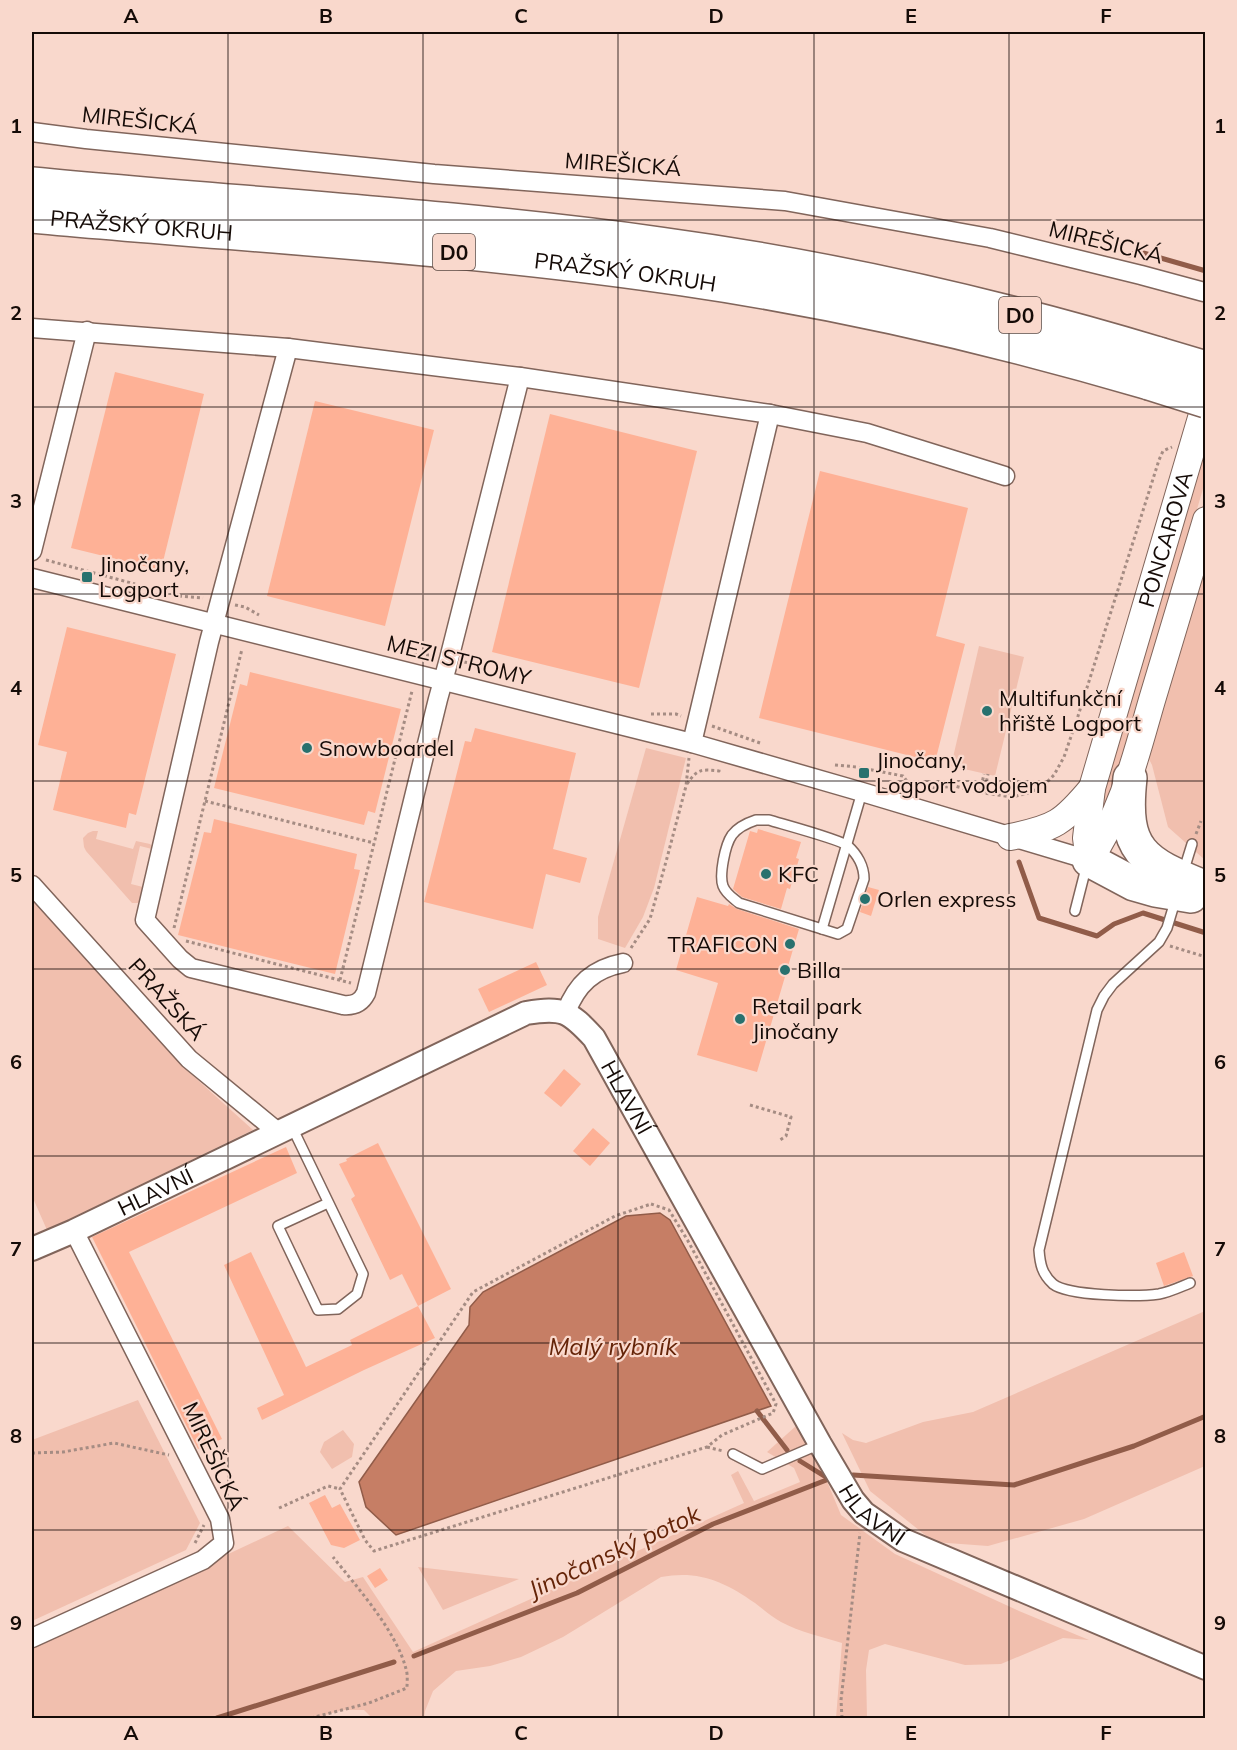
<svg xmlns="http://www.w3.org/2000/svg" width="1237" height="1750" font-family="Mulish,sans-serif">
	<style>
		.green { fill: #f1bfae }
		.water { fill: #c67e65; stroke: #915c49; stroke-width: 1.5 }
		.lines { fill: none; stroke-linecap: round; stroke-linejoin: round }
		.stream { stroke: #915c49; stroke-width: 5 }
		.building { fill: #feb196 }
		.service-casing { stroke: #81655b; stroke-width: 12 }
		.minor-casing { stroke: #81655b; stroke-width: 21 }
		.tertiary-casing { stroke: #81655b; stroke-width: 26 }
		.secondary-casing { stroke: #81655b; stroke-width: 28 }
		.motorway-casing { stroke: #81655b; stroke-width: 36 }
		.path { stroke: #a58c83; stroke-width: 3; stroke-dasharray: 3 3; stroke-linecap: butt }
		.service { stroke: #fff; stroke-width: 9 }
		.minor { stroke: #fff; stroke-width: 18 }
		.tertiary { stroke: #fff; stroke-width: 22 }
		.secondary { stroke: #fff; stroke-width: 26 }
		.motorway { stroke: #fff; stroke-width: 33 }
		.motorway-bridge-casing { stroke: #81655b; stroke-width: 36; stroke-linecap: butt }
		.motorway-bridge { stroke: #fff; stroke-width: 33 }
		.grid { fill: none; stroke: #150b07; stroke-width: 1.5; stroke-opacity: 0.55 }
		.poi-dot { fill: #28716e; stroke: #f9d8cc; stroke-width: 2 }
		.labels { text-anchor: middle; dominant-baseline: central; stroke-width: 4.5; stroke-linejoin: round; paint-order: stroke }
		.shield { fill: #f9d8cc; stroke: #594842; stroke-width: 1.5 }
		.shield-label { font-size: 21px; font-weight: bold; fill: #150b07 }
		.street-label { font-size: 22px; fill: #150b07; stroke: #f9d8cc }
		.poi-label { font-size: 22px; fill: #150b07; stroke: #f9d8cc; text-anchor: start }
		.water-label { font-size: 24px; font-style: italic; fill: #652408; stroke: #f9d8cc }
		.neatline { fill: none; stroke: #150b07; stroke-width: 2 }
		.grid-label { font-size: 20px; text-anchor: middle; font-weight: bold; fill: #150b07 }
	</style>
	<rect width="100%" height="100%" fill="#f9d8cc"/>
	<g class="green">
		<polygon points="1205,436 1205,482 1110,805 1106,809 1099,806"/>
		<polygon points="1205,563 1205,860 1168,827 1152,765 1146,753"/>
		<polygon points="979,646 1024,657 995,776 951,766"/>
		<polygon points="646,748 686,758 654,888 643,917 625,948 598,939 598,917"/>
		<polygon points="93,831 98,831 96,839 133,849 136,841 150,844 152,846 152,849 140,846 131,884 143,887 140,901 138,903 132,903 86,851 84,847 83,838 88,833"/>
		<polygon points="32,900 181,1065 253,1130 47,1230 32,1196"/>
		<polygon points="1205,1311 1205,1466 1084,1519 988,1546 934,1542 870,1491 842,1433 853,1440 866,1443 923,1422 973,1412"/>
		<polygon points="138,1400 200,1523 186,1550 32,1621 32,1440"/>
		<path d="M796,1426L816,1455L841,1515L895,1554L1019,1611L1089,1640L1063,1638L1001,1664L965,1665L885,1644L869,1650L866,1670L867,1718H836L842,1643C822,1637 800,1632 781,1622C772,1617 763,1609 755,1603C724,1581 698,1570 661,1577L563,1637L521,1657L490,1666L456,1671L433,1691L425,1711L424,1718H372L364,1710H343L314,1718H32V1646L288,1526L345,1582L363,1577L413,1652L744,1503L731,1475L738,1471L754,1501L800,1482L794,1468L767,1452Z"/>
		<polygon points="343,1430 354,1444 352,1457 332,1469 320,1452 324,1442"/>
		<polygon points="418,1567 519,1579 443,1610"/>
	</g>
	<polygon class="water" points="660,1213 670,1220 771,1406 396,1535 366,1507 359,1482 469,1325 470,1307 483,1292 626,1216"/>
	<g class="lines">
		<g class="stream">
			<polyline points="1129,255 1140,252 1206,271"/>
			<polyline points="1019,862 1039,918 1097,936 1114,924 1143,913 1206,933"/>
			<polyline points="757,1411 787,1450"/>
			<polyline points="800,1461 829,1479"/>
			<polyline points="853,1475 1014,1485 1134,1446 1206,1416"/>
			<polyline points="414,1656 577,1593 713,1524 829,1479"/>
			<polyline points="217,1718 394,1662"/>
		</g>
	</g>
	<g class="building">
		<polygon points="115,372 204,394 161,570 71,548"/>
		<polygon points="315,401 434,430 385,626 267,596"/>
		<polygon points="550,414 697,451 639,688 492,652"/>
		<polygon points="820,471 968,508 936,636 965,644 935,762 759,718"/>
		<polygon points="67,627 176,654 136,815 129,813 126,828 53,810 67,752 38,745"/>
		<polygon points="250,672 401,709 375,813 368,811 364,825 214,788 240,684 247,686"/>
		<polygon points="475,728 576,753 553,849 587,858 580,883 546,874 533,929 424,902 465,741 471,742"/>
		<polygon points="214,819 357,854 354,869 360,870 335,974 178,935 204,832 211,833"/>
		<polygon points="758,829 801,842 796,858 799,859 790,889 787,888 781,909 742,897 733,889 750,831 757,833"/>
		<polygon points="868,887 879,890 871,916 860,912"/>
		<polygon points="697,897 728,906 729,904 737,909 799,929 757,1072 697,1055 718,983 676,970"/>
		<polygon points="536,962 547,985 489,1012 478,989"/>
		<polygon points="564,1069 581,1084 561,1107 544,1093"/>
		<polygon points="593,1128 610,1143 590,1166 573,1151"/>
		<polygon points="378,1143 451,1289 418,1306 402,1274 390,1280 351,1199 355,1196 339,1164 347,1161 346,1159"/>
		<polygon points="286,1147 297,1173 129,1252 222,1439 198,1449 92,1237"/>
		<polygon points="251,1252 306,1367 352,1345 350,1340 418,1306 435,1338 364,1370 262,1420 257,1408 284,1395 224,1265"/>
		<polygon points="1184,1252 1193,1276 1164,1286 1156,1263"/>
		<polygon points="325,1495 332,1508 340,1504 360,1540 344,1548 331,1545 309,1503"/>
		<polygon points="380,1568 388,1580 375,1588 367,1576"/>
	</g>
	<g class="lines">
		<defs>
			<g id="service">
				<path d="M756,820H769C782,824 842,840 848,846C857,854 864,866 864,879L847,929L838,934L739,903C733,898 726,894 723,886C719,875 725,845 732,835C738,827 747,823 756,820Z"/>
				<polyline points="1183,873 1192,844"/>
				<path d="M1176,898L1167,928L1159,942L1113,984L1104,996L1097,1010L1039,1250C1040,1264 1042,1274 1053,1284C1068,1296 1138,1297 1159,1294C1170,1292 1180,1287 1190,1283"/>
				<polyline points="1075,911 1087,864"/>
				<polyline points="822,929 862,792"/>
				<polyline points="292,1127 363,1274 357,1294 338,1309 318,1310 278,1226 328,1203"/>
				<polyline points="733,1454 762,1469 820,1444"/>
			</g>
			<g id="minor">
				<polyline points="32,132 86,139 434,174 785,201 990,238 1141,275 1204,292"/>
				<polyline points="32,328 288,348 520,377 770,414"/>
				<path d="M288,348L209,642L145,920L180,959L191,968L343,1005C354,1006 361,1003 366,993L438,699L449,659L520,377"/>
				<polyline points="32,551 87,331"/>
				<polyline points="32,578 692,743 862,792 1089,860"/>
				<polyline points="692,743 770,414 867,433 1005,476"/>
				<polyline points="32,885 189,1059 279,1133"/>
				<path d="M566,1012C577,984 593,969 623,963"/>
				<polyline points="32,1638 203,1560 224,1543 220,1519 74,1231"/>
			</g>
			<g id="tertiary">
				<path id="s1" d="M32,1249L74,1231L526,1013C563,1007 569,1011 594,1038L820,1444L853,1500L864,1513L903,1540L1206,1668"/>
			</g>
			<g id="secondary">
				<path d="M1010,837C1055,828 1063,823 1092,788"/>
				<path id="s2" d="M1089,860L1086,838L1092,788L1206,401"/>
				<path d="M1089,860C1123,812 1136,755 1152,700C1170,640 1188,580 1206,520"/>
			</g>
			<g id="motorway">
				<path d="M32,184C241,204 452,215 660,244C829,267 996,305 1159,354"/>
				<path id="s3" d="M32,216C249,236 467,247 683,279C841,302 996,338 1149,383"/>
				<path d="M1130,778C1122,851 1142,862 1206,888"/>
				<polyline points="1089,860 1134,884 1155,890 1191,896"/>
			</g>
		</defs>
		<use href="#service" class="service-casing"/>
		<use href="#minor" class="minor-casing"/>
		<use href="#tertiary" class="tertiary-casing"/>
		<use href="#secondary" class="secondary-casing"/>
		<use href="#motorway" class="motorway-casing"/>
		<g class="path">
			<polyline points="46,560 135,584"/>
			<polyline points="179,596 203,598"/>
			<polyline points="235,605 245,607 259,615"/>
			<polyline points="414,655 434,655"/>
			<polyline points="464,662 470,663 485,672"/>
			<polyline points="651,714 676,714 681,716"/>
			<polyline points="712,726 760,743"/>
			<polyline points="835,765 857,767 903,776 912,788"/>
			<path d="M687,784C697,769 701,769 719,771V768"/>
			<polyline points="912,789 918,783 934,788 955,786 977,792 1012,797 1029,793 1043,786 1054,775 1064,757 1078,716 1159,460 1163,451 1172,447"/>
			<polyline points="980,792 984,774"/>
			<polyline points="984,793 988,774"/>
			<polyline points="205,801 374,843"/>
			<polyline points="1196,834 1201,821"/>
			<polyline points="174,928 242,649"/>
			<polyline points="186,941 351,983"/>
			<polyline points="1170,946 1206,957"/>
			<polyline points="631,948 650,919 667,858 686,786 689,758"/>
			<polyline points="340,980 412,691"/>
			<polyline points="750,1105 791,1117 786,1136 780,1140"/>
			<polygon points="651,1204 669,1210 688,1241 776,1404 773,1413 722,1435 707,1447 374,1551 365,1540 340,1489 473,1292 615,1216"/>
			<polyline points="707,1447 723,1451"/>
			<polyline points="32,1453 63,1452 114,1443 169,1455"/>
			<polyline points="279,1508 328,1486 340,1489"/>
			<polyline points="195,1543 204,1525"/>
			<path d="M311,1718L369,1703L407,1688C407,1682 408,1675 406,1669C397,1632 357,1587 333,1557"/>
			<polyline points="842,1718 841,1700 860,1533"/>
		</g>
		<use href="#service" class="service"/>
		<use href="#minor" class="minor"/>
		<use href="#tertiary" class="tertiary"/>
		<use href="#secondary" class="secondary"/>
		<use href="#motorway" class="motorway"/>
		<defs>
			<g id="motorway-bridge">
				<polyline points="1159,354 1206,368"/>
				<polyline points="1149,383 1206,401"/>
			</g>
		</defs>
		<use href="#motorway-bridge" class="motorway-bridge-casing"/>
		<use href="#motorway-bridge" class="motorway-bridge"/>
	</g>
	<path class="grid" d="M228,32V1718M423,32V1718M618,32V1718M814,32V1718M1009,32V1718M32,220H1206M32,407H1206M32,594H1206M32,781H1206M32,969H1206M32,1156H1206M32,1343H1206M32,1530H1206"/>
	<g class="poi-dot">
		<rect x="81" y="571" width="12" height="12" rx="3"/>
		<circle cx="987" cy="711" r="6"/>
		<circle cx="307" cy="748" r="6"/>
		<rect x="858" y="767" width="12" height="12" rx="3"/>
		<circle cx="766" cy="874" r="6"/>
		<circle cx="865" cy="899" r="6"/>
		<circle cx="790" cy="944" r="6"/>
		<circle cx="785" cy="970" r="6"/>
		<circle cx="740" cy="1019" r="6"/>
	</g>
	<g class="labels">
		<g class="shield">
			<rect x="433" y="234" width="42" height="36" rx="4.5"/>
			<rect x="999" y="297" width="42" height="36" rx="4.5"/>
		</g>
		<g class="shield-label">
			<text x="454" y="252">D0</text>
			<text x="1020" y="315">D0</text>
		</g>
		<g class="street-label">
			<text transform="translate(140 120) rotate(6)">MIREŠICKÁ</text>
			<text transform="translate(623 164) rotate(4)">MIREŠICKÁ</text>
			<text stroke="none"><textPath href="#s3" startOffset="110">PRAŽSKÝ OKRUH</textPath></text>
			<text transform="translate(1106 242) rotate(14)">MIREŠICKÁ</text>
			<text stroke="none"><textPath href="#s3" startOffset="596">PRAŽSKÝ OKRUH</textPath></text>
			<text stroke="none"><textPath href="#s2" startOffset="332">PONCAROVA</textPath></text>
			<text transform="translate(459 660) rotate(14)">MEZI STROMY</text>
			<text transform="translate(167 999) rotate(48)">PRAŽSKÁ</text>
			<text stroke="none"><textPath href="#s1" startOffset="693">HLAVNÍ</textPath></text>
			<text stroke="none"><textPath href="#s1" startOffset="136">HLAVNÍ</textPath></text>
			<text transform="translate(214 1456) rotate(65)">MIREŠICKÁ</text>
			<text stroke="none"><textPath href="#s1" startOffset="1179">HLAVNÍ</textPath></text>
		</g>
		<g class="poi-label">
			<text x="99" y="564">Jinočany,<tspan x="99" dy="25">Logport</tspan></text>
			<text x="999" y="698">Multifunkční<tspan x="999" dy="25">hřiště Logport</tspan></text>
			<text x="319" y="748">Snowboardel</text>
			<text x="876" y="760">Jinočany,<tspan x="876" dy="25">Logport vodojem</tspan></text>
			<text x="778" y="874">KFC</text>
			<text x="877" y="899">Orlen express</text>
			<text x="778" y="944" text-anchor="end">TRAFICON</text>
			<text x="797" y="970">Billa</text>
			<text x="752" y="1006">Retail park<tspan x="752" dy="25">Jinočany</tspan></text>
		</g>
		<g class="water-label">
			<text x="613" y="1346">Malý rybník</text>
			<text transform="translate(614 1551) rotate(-25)">Jinočanský potok</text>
		</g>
	</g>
	<rect width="1237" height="1750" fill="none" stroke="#f9d8cc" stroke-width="66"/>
	<rect x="33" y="33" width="1171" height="1684" class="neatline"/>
	<g class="grid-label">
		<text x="131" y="23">A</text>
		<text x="326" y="23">B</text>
		<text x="521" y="23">C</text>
		<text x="716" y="23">D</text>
		<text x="911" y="23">E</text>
		<text x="1106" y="23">F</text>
		<text x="16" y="133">1</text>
		<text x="1220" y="133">1</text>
		<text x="16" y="320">2</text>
		<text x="1220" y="320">2</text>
		<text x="16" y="508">3</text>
		<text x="1220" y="508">3</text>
		<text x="16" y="695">4</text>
		<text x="1220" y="695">4</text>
		<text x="16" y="882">5</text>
		<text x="1220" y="882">5</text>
		<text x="16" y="1069">6</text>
		<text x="1220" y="1069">6</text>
		<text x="16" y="1256">7</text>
		<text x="1220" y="1256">7</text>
		<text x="16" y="1443">8</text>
		<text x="1220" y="1443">8</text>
		<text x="16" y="1630">9</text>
		<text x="1220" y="1630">9</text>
		<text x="131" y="1740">A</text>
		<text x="326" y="1740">B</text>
		<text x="521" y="1740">C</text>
		<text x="716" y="1740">D</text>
		<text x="911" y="1740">E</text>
		<text x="1106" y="1740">F</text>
	</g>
</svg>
